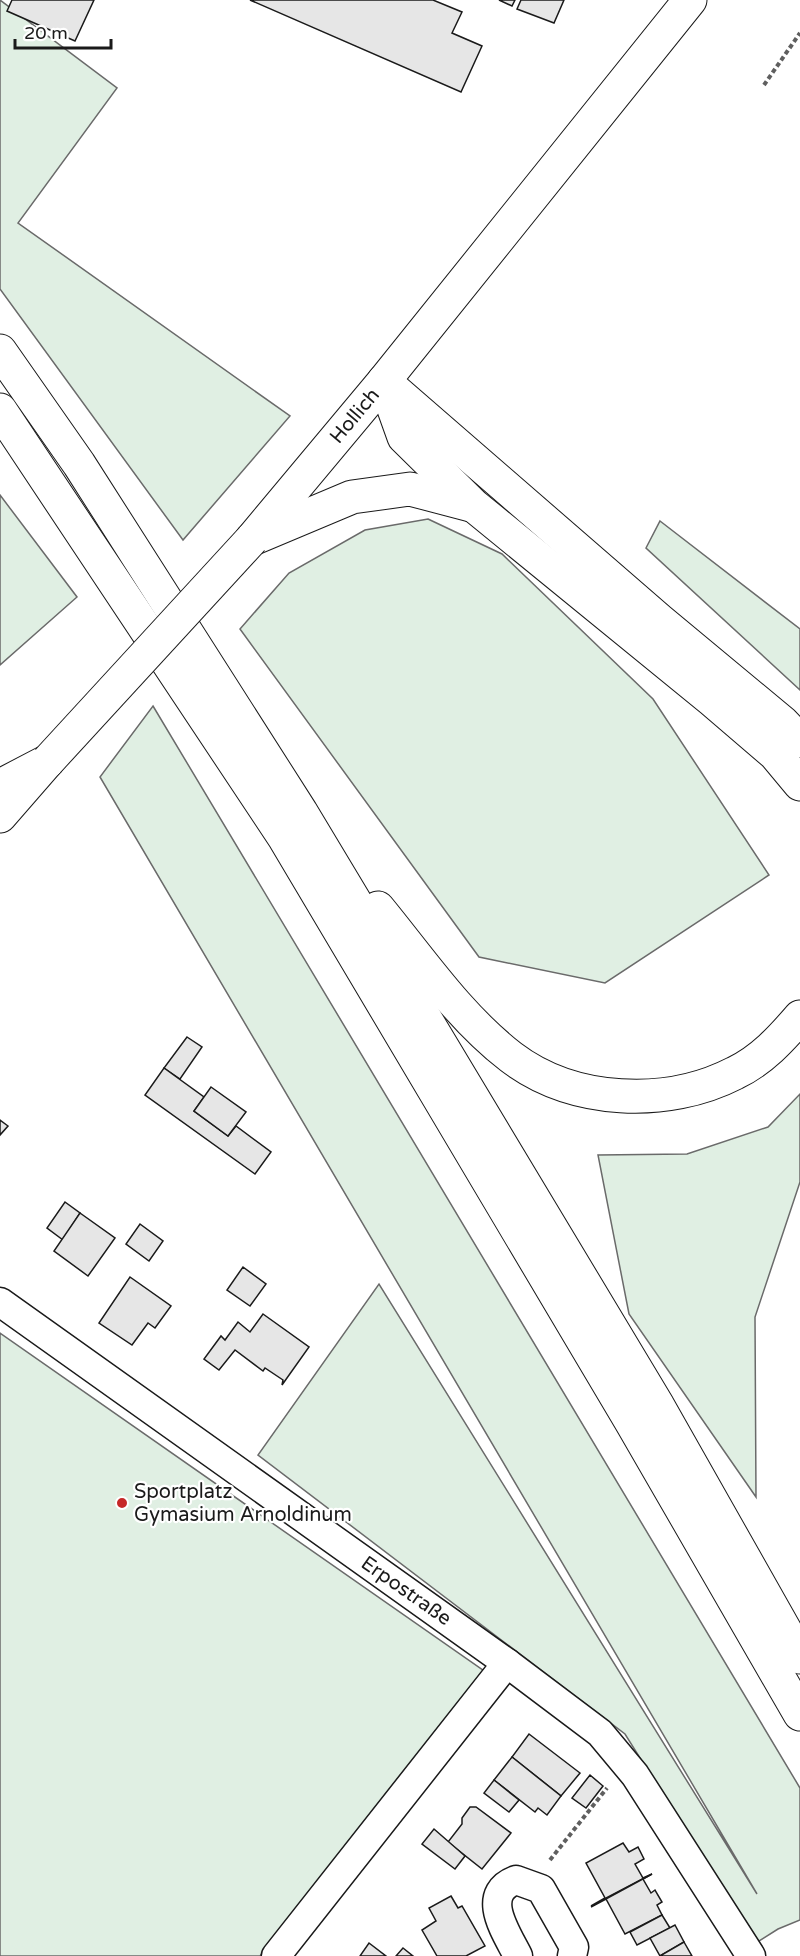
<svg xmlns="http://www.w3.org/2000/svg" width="800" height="1956" font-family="'Varela Round',sans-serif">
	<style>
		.green { fill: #e0efe3; stroke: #6a6a6a; stroke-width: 1.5 }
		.building { fill: #e6e6e6; stroke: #1a1a1a; stroke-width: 1.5 }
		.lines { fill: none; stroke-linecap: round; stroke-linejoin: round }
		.minor-casing { stroke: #1a1a1a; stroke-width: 31 }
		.primary-casing { stroke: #1a1a1a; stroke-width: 35 }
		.trunk-casing { stroke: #1a1a1a; stroke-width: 35 }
		.path { stroke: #5f5f5f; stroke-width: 4; stroke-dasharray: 4.5 3; stroke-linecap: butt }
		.minor { stroke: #fff; stroke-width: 28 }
		.primary { stroke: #fff; stroke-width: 33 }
		.trunk { stroke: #fff; stroke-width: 33 }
		.primary-bridge-casing { stroke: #1a1a1a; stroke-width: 35; stroke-linecap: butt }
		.primary-bridge { stroke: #fff; stroke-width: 33 }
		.poi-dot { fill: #c62828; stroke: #fff; stroke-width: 2 }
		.labels { text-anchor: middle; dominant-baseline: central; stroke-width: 4.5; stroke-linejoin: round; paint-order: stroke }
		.street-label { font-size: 20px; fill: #1a1a1a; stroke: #fff }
		.poi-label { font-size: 20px; fill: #1a1a1a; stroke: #fff; text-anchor: start }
	</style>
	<rect width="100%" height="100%" fill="#fff"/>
	<g class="green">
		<polygon points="0,0 117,88 18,223 290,416 183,540 0,289"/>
		<polygon points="0,495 77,597 0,665"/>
		<polygon points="428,519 502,554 653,699 769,875 605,983 479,957 240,629 289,573 365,530"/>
		<polygon points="660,521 800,629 800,690 646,548"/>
		<polygon points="153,706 800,1788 800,1920 778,1929 756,1943 625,1734 258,1455 379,1284 757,1894 100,777"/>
		<polygon points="800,1094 800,1182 755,1317 756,1497 629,1314 598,1155 687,1154 768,1127"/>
		<polygon points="0,1333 487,1673 260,1956 0,1956"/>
	</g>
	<g class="building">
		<polygon points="12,0 94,0 75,41 7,11"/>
		<polygon points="250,0 433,0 462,12 452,33 482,46 461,92"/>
		<polygon points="499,0 515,0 512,6"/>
		<polygon points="521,0 564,0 554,23 517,9"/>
		<polygon points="187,1037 202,1047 180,1079 164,1068"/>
		<polygon points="164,1068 204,1097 194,1111 228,1136 236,1126 271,1152 255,1174 145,1095"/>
		<polygon points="211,1087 246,1112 228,1136 194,1111"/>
		<polygon points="0,1120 8,1126 0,1135"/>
		<polygon points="65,1202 80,1213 63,1240 47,1228"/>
		<polygon points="80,1213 115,1238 88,1276 54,1251"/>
		<polygon points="140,1224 163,1241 149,1261 126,1244"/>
		<polygon points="243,1267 266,1284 250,1306 227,1290"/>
		<polygon points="130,1277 171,1306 155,1328 148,1323 132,1345 99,1323"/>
		<polygon points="263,1314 309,1347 282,1385 283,1380 265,1368 263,1371 235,1350 219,1370 204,1359 221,1336 225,1340 238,1322 250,1332"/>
		<polygon points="529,1734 580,1773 561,1796 512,1757"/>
		<polygon points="512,1757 561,1796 547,1815 538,1808 535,1812 494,1780"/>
		<polygon points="590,1775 603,1786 586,1808 572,1798"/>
		<polygon points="494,1780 519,1800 509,1812 484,1793"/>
		<polygon points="470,1807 476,1807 511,1833 482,1869 448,1842 462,1824 462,1818"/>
		<polygon points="434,1829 465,1856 455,1869 422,1844"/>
		<polygon points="623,1843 629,1852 638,1847 644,1859 635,1864 643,1878 652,1874 591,1906 605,1898 586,1863"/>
		<polygon points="652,1874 643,1879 651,1893 655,1890 662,1902 657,1905 662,1915 625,1934 606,1899 591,1907"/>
		<polygon points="451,1896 458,1908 462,1906 485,1946 466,1956 437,1956 422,1930 436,1921 429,1908"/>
		<polygon points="662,1915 670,1928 637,1945 630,1932"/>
		<polygon points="675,1925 684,1942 660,1956 650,1938"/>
		<polygon points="684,1942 692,1956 659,1956 660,1956"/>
		<polygon points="369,1943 386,1956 360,1956"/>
		<polygon points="403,1948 413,1956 396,1956"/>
	</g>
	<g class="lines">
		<defs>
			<g id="minor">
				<polyline points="0,1302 507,1663 276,1956"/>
				<polyline points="507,1663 600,1733 635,1775 751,1956"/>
				<path d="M518,1956C506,1932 479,1894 516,1880L541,1889L574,1947L572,1956"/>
			</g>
			<g id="primary">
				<polyline points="252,539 384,381 690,0"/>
				<polyline points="0,816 47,762"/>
			</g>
			<g id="trunk">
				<polyline points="0,351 79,464 301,812 658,1406 800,1657"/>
				<polyline points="384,381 404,437 473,505 712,700 775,754 800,784"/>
				<polyline points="386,383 659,620 783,723 800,741"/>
				<polyline points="0,410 284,837 632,1423 800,1714"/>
				<polyline points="252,539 352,497 410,489 471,505"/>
				<polyline points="0,786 48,761"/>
				<path d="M378,908C420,959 458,1016 511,1057C573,1104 667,1108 735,1073C762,1060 781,1039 800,1017"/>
			</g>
		</defs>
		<use href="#minor" class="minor-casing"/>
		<use href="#primary" class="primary-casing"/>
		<use href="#trunk" class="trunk-casing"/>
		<g class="path">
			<polyline points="764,85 800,33"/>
			<polyline points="550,1860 607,1788"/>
		</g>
		<use href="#minor" class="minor"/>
		<use href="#primary" class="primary"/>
		<use href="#trunk" class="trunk"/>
		<defs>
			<polyline id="primary-bridge" points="48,761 252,539"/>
		</defs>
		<use href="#primary-bridge" class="primary-bridge-casing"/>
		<use href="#primary-bridge" class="primary-bridge"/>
	</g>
	<circle class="poi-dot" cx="122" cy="1503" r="6"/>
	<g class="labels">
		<g class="street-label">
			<text transform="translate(355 416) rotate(-50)">Hollich</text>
			<text transform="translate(406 1591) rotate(35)">Erpostraße</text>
		</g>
		<g class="poi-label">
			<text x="134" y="1492">Sportplatz<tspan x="134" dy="23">Gymasium Arnoldinum</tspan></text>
		</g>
	</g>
	<path d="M15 39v9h96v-9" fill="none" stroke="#1a1a1a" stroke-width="3"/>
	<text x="24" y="39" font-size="18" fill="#1a1a1a" stroke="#ffffff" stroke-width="4.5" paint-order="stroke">20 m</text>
</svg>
